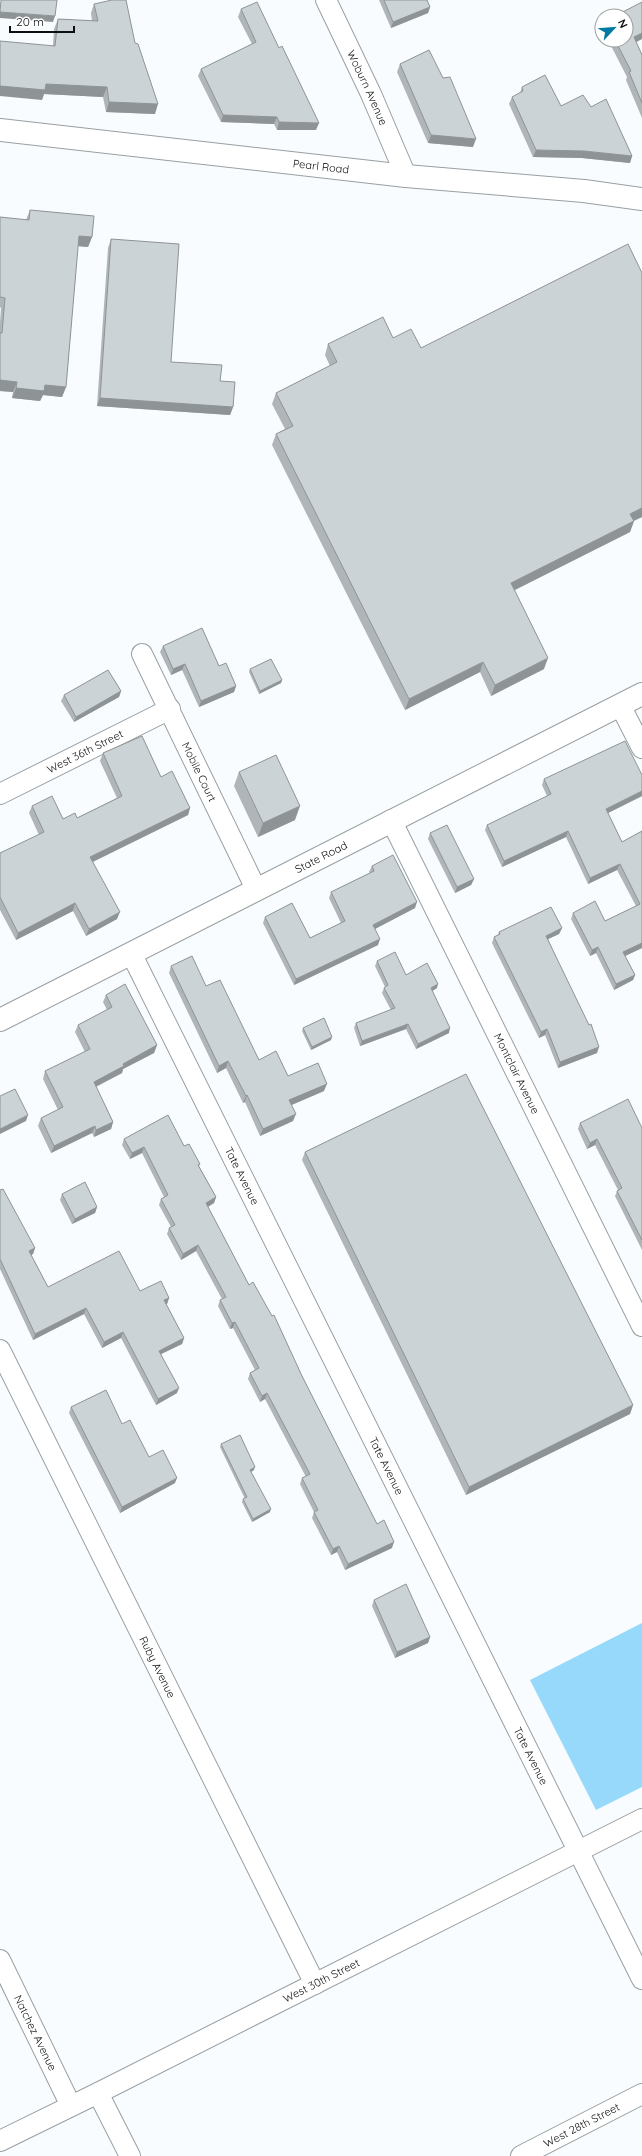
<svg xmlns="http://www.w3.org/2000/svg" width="642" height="2156" font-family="Quicksand,sans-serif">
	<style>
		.green { fill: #96d9fa }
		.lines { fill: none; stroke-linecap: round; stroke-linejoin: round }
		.minor-casing { stroke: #989fa2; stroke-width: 22 }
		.secondary-casing { stroke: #989fa2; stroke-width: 24 }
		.primary-casing { stroke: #989fa2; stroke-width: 24 }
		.minor { stroke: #fff; stroke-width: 20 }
		.secondary { stroke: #fff; stroke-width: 22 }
		.primary { stroke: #fff; stroke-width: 22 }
		.wall { fill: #afb5b8 }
		.shaded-wall { fill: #8e9496 }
		.building { fill: #cbd3d6; stroke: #8e9496 }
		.labels { text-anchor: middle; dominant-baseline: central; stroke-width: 3; stroke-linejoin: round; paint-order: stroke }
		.street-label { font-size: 11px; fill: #0c0e0f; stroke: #fff }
	</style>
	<rect width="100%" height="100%" fill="#f8fcfe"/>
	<polygon class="green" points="642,1623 642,1787 596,1810 530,1680"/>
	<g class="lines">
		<defs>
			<g id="minor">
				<path id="s1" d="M326,0L371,94L406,176"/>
				<path id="s2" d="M142,654L256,889"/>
				<polyline points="620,705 642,748"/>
				<path id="s3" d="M0,794L170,709"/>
				<path id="s4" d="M391,820L642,1326"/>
				<path id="s5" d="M131,953L642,1979"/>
				<path id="s6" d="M0,1350L315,1984"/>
				<path id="s7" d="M0,1960L71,2106"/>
				<polyline points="98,2093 130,2156"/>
				<path id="s8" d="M0,2141L98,2093L642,1819"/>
				<path id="s9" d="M521,2156L642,2094"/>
			</g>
			<g id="secondary">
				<path id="s10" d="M0,1020L642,694"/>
			</g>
			<g id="primary">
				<path id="s11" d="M0,130L406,176L584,191L642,199"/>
			</g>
		</defs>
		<use href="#minor" class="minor-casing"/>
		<use href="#secondary" class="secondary-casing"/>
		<use href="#primary" class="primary-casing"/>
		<use href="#minor" class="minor"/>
		<use href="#secondary" class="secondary"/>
		<use href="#primary" class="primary"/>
	</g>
	<g class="wall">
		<polygon points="379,0 427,0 430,7 428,13 391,28"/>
		<polygon points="94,4 135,43 155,114 106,112 103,97 44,94 42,100 53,46 54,29 58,19 92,21 91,13"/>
		<polygon points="241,9 316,130 277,130 274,124 221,122 198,76 201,69 252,44 238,17"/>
		<polygon points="608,40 626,40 636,42 642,55 642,118 626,80 627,77"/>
		<polygon points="400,64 473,147 428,143 397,72"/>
		<polygon points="522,87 561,106 591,107 632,156 630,163 582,158 533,157 509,104 512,97 520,93"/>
		<polygon points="30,210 92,237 88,247 78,246 66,387 62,397 43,395 40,401 12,398 13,392 0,391 0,322 1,308 0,307 0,217 26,220"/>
		<polygon points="111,239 171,362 220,381 233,407 230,415 97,406 108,248"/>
		<polygon points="642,273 642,517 634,521 630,532 514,590 544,669 491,696 480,672 405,710 272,445 276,434 285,429 272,404 276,393 330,366 325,355 328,344 393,338 421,348"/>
		<polygon points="163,646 236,686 234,692 199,707 182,670 171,675 160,652"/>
		<polygon points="250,669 282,680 281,683 259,694 249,672"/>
		<polygon points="121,691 119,697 74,722 61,701 64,695"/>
		<polygon points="103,753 161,777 190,808 188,815 93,862 117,919 86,936 73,911 16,940 0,910 0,853 39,835 29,813 32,806 63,819 77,818 117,798 100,761"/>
		<polygon points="239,772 295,820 258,837 234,786"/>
		<polygon points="544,779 642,796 608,813 622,842 642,831 642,948 625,956 635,975 633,980 614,990 596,953 590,956 571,919 573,913 605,921 636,906 617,870 588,884 566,837 502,867 485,830 487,825 547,796 542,785"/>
		<polygon points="430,833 474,879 471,885 455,893 428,839"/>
		<polygon points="372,866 415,908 375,929 378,945 294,985 263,923 265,917 310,938 341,923 329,898 331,892 370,873 369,872"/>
		<polygon points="562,928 559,934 548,939 597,1053 558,1068 545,1035 539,1038 492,943 494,937 498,935 499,932"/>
		<polygon points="377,961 406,975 437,988 432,991 449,1033 416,1049 406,1029 360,1046 354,1028 356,1023 391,1010 382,993 384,988 385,987 375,966"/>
		<polygon points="171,966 206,986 259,1060 288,1076 324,1091 291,1105 293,1121 260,1136 245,1102 243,1103 226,1068 217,1073 169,973"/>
		<polygon points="106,995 157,1045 154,1053 123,1069 122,1073 96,1087 113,1122 111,1129 94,1137 92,1133 51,1153 38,1126 41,1118 58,1110 43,1079 45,1071 85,1052 75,1032 78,1025 107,1010 103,1002"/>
		<polygon points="303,1028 331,1040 311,1050 302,1031"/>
		<polygon points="580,1123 642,1128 642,1250 615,1196 617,1191 618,1190 595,1145 587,1149 578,1129"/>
		<polygon points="124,1139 184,1146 200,1164 199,1166 216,1197 214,1203 208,1207 249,1285 302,1376 377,1524 392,1548 345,1570 337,1552 331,1555 312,1518 314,1512 300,1484 302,1478 306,1477 265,1399 260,1402 248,1379 250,1373 255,1370 233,1328 230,1329 218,1306 220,1300 222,1299 196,1251 181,1260 167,1234 169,1228 171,1227 159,1205 161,1199 164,1197 142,1153 130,1159 122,1145"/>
		<polygon points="305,1152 633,1405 630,1414 466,1495 302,1160"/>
		<polygon points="0,1190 35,1248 33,1254 31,1255 48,1287 140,1291 169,1298 167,1304 166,1304 184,1338 182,1344 161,1354 177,1393 156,1405 121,1338 102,1348 84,1314 33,1340 0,1269"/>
		<polygon points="62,1194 97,1207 95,1213 72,1224 60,1200"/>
		<polygon points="71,1407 122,1424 149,1457 175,1483 120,1513 69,1413"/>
		<polygon points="221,1444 254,1470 251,1472 270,1512 252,1522 242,1502 243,1499 245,1499 220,1447"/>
		<polygon points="374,1600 430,1637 428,1643 395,1658 372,1606"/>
	</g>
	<g class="shaded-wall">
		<polygon points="430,7 428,13 391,28 393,22"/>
		<polygon points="0,12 55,16 53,22 0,18"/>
		<polygon points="642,33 642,39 631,45 634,37"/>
		<polygon points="46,84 107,87 103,97 44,94 42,100 0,96 0,86"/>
		<polygon points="109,102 158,104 155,114 106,112"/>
		<polygon points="223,115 277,117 274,124 221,122"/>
		<polygon points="279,122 319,123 316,130 277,130"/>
		<polygon points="431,135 476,139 473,147 428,143"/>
		<polygon points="536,150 584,151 632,156 630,163 582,158 533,157"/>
		<polygon points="79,236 92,237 88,247 76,246"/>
		<polygon points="0,380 17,382 13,392 0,391"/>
		<polygon points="45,385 66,387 62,397 43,395 40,401 12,398 16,388"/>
		<polygon points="100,398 233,407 230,415 97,406"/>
		<polygon points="642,508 642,517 626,524 630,514"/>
		<polygon points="634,521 630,532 507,594 511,583"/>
		<polygon points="548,658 544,669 491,696 495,685"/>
		<polygon points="483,662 480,672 405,710 409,699"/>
		<polygon points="185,664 182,670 171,675 173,669"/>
		<polygon points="282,680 281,683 259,694 260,691"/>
		<polygon points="236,686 234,692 199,707 201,701"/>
		<polygon points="121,691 119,697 74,722 76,717"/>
		<polygon points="642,791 642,796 604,815 606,809"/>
		<polygon points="300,806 295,820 258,837 263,823"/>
		<polygon points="190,808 188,815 88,864 90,857"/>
		<polygon points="568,831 566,837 502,867 504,861"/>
		<polygon points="620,864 617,870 588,884 590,878"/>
		<polygon points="474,879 471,885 455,893 457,887"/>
		<polygon points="417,902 415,908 371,931 373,925"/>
		<polygon points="75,903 73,911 16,940 18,933"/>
		<polygon points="120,912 117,919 86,936 89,929"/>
		<polygon points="562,928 559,934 544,941 546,936"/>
		<polygon points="380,939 378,945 294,985 296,979"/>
		<polygon points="642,943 642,948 621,958 623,952"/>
		<polygon points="598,947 596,953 590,956 592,950"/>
		<polygon points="635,975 633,980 614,990 616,984"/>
		<polygon points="438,984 437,988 429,993 431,988"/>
		<polygon points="408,1024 406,1029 360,1046 362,1041"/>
		<polygon points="450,1028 449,1033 416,1049 418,1044"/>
		<polygon points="547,1029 545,1035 539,1038 541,1032"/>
		<polygon points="332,1037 331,1040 311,1050 312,1047"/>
		<polygon points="157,1045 154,1053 123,1069 122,1073 91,1089 94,1082 123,1064"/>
		<polygon points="599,1047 597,1053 558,1068 560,1062"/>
		<polygon points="228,1061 226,1068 217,1073 219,1066"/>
		<polygon points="327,1084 324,1091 287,1107 289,1100"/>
		<polygon points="247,1095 245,1102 243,1103 246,1096"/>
		<polygon points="296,1114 293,1121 260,1136 263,1129"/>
		<polygon points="28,1115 26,1121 0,1134 0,1129"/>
		<polygon points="113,1122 111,1129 94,1137 96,1130"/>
		<polygon points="95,1126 92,1133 51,1153 54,1146"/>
		<polygon points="597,1139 595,1145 587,1149 590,1143"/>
		<polygon points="144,1147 142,1153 130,1159 132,1153"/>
		<polygon points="216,1197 214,1203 204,1209 206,1203"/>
		<polygon points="97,1207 95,1213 72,1224 75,1219"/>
		<polygon points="198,1245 196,1251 181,1260 183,1254"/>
		<polygon points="35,1248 33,1254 27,1257 29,1251"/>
		<polygon points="169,1298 167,1304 162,1306 164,1300"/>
		<polygon points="86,1308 84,1314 33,1340 35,1334"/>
		<polygon points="235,1322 233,1328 230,1329 232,1323"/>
		<polygon points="123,1332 121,1338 102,1348 104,1342"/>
		<polygon points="184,1338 182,1344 157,1356 159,1351"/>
		<polygon points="179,1388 177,1393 156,1405 158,1399"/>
		<polygon points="267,1393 265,1399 260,1402 262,1396"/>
		<polygon points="633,1405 630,1414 466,1495 469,1487"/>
		<polygon points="255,1467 254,1470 249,1473 250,1470"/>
		<polygon points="177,1478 175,1483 120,1513 122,1507"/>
		<polygon points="271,1509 270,1512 252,1522 253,1519"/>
		<polygon points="394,1542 392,1548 345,1570 348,1564"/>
		<polygon points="339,1546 337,1552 331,1555 333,1549"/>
		<polygon points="430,1637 428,1643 395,1658 397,1652"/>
	</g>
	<g class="building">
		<polygon points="1,0 57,0 55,16 0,12"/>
		<polygon points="112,0 126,0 135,43 138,44 158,104 109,102 107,87 46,84 45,90 0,86 0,41 55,46 58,19 98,21 94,4"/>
		<polygon points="384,0 427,0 430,7 393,22"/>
		<polygon points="257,2 279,48 282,46 319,123 279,122 277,117 223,115 201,69 256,42 241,9"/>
		<polygon points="642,2 642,33 634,37 642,55 642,103 629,72 631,71 615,40 626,40 626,16 615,16"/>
		<polygon points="429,50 443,78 450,77 476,139 431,135 400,64"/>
		<polygon points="545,75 561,106 583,95 591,107 606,99 632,156 584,151 536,150 512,97 523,91 522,87"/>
		<polygon points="30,210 94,216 92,237 79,236 66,387 45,385 44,391 16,388 17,382 0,380 0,333 2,333 5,298 0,297 0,217 29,220"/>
		<polygon points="111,239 179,244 171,362 222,365 220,381 235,382 233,407 100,398"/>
		<polygon points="628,244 642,273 642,508 630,514 634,521 511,583 548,658 495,685 483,662 409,699 276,434 293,426 276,393 337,362 328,344 383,317 393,338 411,329 421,348"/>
		<polygon points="202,628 219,666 226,663 236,686 201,701 185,664 173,669 163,646"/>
		<polygon points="271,659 282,680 260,691 250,669"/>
		<polygon points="108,670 121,691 76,717 64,695"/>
		<polygon points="142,736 161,777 172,771 190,808 90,857 120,912 89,929 75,903 18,933 0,897 0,853 44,832 32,806 52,796 63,819 75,813 77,818 122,796 103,753"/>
		<polygon points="625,741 642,775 642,791 606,809 622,842 642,831 642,943 623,952 635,975 616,984 598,947 592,950 573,913 595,901 605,921 640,904 620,864 590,878 568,831 504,861 487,825 551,794 544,779"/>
		<polygon points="276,755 300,806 263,823 239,772"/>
		<polygon points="447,825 474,879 457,887 430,833"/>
		<polygon points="393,855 417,902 373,925 380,939 296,979 265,917 292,903 310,938 345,921 331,892 374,871 372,866"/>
		<polygon points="551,907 562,928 546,936 589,1025 591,1024 599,1047 560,1062 547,1029 541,1032 494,937 500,934 499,932"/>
		<polygon points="395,952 406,975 427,963 438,984 431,988 450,1028 418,1044 408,1024 362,1041 356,1023 395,1008 384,988 388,985 377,961"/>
		<polygon points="192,956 206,986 220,980 259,1060 276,1051 288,1076 318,1063 327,1084 289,1100 296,1114 263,1129 247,1095 246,1096 228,1061 219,1066 171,966"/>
		<polygon points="125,984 157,1045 123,1064 124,1066 94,1082 113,1122 96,1130 95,1126 54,1146 41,1118 63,1107 45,1071 90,1049 78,1025 112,1007 106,995"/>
		<polygon points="324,1018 332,1037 312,1047 303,1028"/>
		<polygon points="466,1074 633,1405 469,1487 305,1152"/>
		<polygon points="15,1089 28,1115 0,1129 0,1096"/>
		<polygon points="628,1099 642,1128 642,1240 617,1191 622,1188 597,1139 590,1143 580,1123"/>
		<polygon points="168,1115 184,1146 189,1144 200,1164 198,1165 216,1197 206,1203 249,1285 253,1282 272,1316 274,1315 302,1376 377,1524 384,1520 394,1542 348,1564 339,1546 333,1549 314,1512 318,1510 302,1478 310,1474 267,1393 262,1396 250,1373 259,1368 235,1322 232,1323 220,1300 226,1297 198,1245 183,1254 169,1228 175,1225 161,1199 168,1195 144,1147 132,1153 124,1139"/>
		<polygon points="85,1182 97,1207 75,1219 62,1194"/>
		<polygon points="3,1189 35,1248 29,1251 48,1287 119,1251 140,1291 161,1281 169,1298 164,1300 184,1338 159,1351 179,1388 158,1399 123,1332 104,1342 86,1308 35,1334 0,1259 0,1190"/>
		<polygon points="106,1390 122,1424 130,1420 149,1457 163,1450 177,1478 122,1507 71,1407"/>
		<polygon points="240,1435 255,1467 250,1470 271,1509 253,1519 243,1499 247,1497 221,1444"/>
		<polygon points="406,1584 430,1637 397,1652 374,1600"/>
	</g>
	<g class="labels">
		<g class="street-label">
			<text stroke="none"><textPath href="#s1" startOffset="97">Woburn Avenue</textPath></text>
			<text stroke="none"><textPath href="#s11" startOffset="323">Pearl Road</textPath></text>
			<text stroke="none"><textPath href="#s3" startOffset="95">West 36th Street</textPath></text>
			<text stroke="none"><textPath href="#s2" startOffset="131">Mobile Court</textPath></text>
			<text stroke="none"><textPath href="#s10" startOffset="360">State Road</textPath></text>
			<text stroke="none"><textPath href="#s4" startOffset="283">Montclair Avenue</textPath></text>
			<text stroke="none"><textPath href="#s5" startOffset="249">Tate Avenue</textPath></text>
			<text stroke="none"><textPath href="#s5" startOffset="573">Tate Avenue</textPath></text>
			<text stroke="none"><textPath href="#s6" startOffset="354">Ruby Avenue</textPath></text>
			<text stroke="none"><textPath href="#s5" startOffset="897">Tate Avenue</textPath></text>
			<text stroke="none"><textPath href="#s8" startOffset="359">West 30th Street</textPath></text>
			<text stroke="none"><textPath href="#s7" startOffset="81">Natchez Avenue</textPath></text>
			<text stroke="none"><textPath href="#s9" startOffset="68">West 28th Street</textPath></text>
		</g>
	</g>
	<g transform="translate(614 28) rotate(64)"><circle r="19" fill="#ffffff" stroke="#9e9f9f"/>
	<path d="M0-3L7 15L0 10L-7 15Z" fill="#007aa1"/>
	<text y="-6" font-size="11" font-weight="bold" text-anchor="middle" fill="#0c0e0f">N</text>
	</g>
	<path d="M10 26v6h64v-6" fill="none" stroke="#0c0e0f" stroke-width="2"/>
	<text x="16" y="26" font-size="12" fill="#0c0e0f" stroke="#ffffff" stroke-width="3" paint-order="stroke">20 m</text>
</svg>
